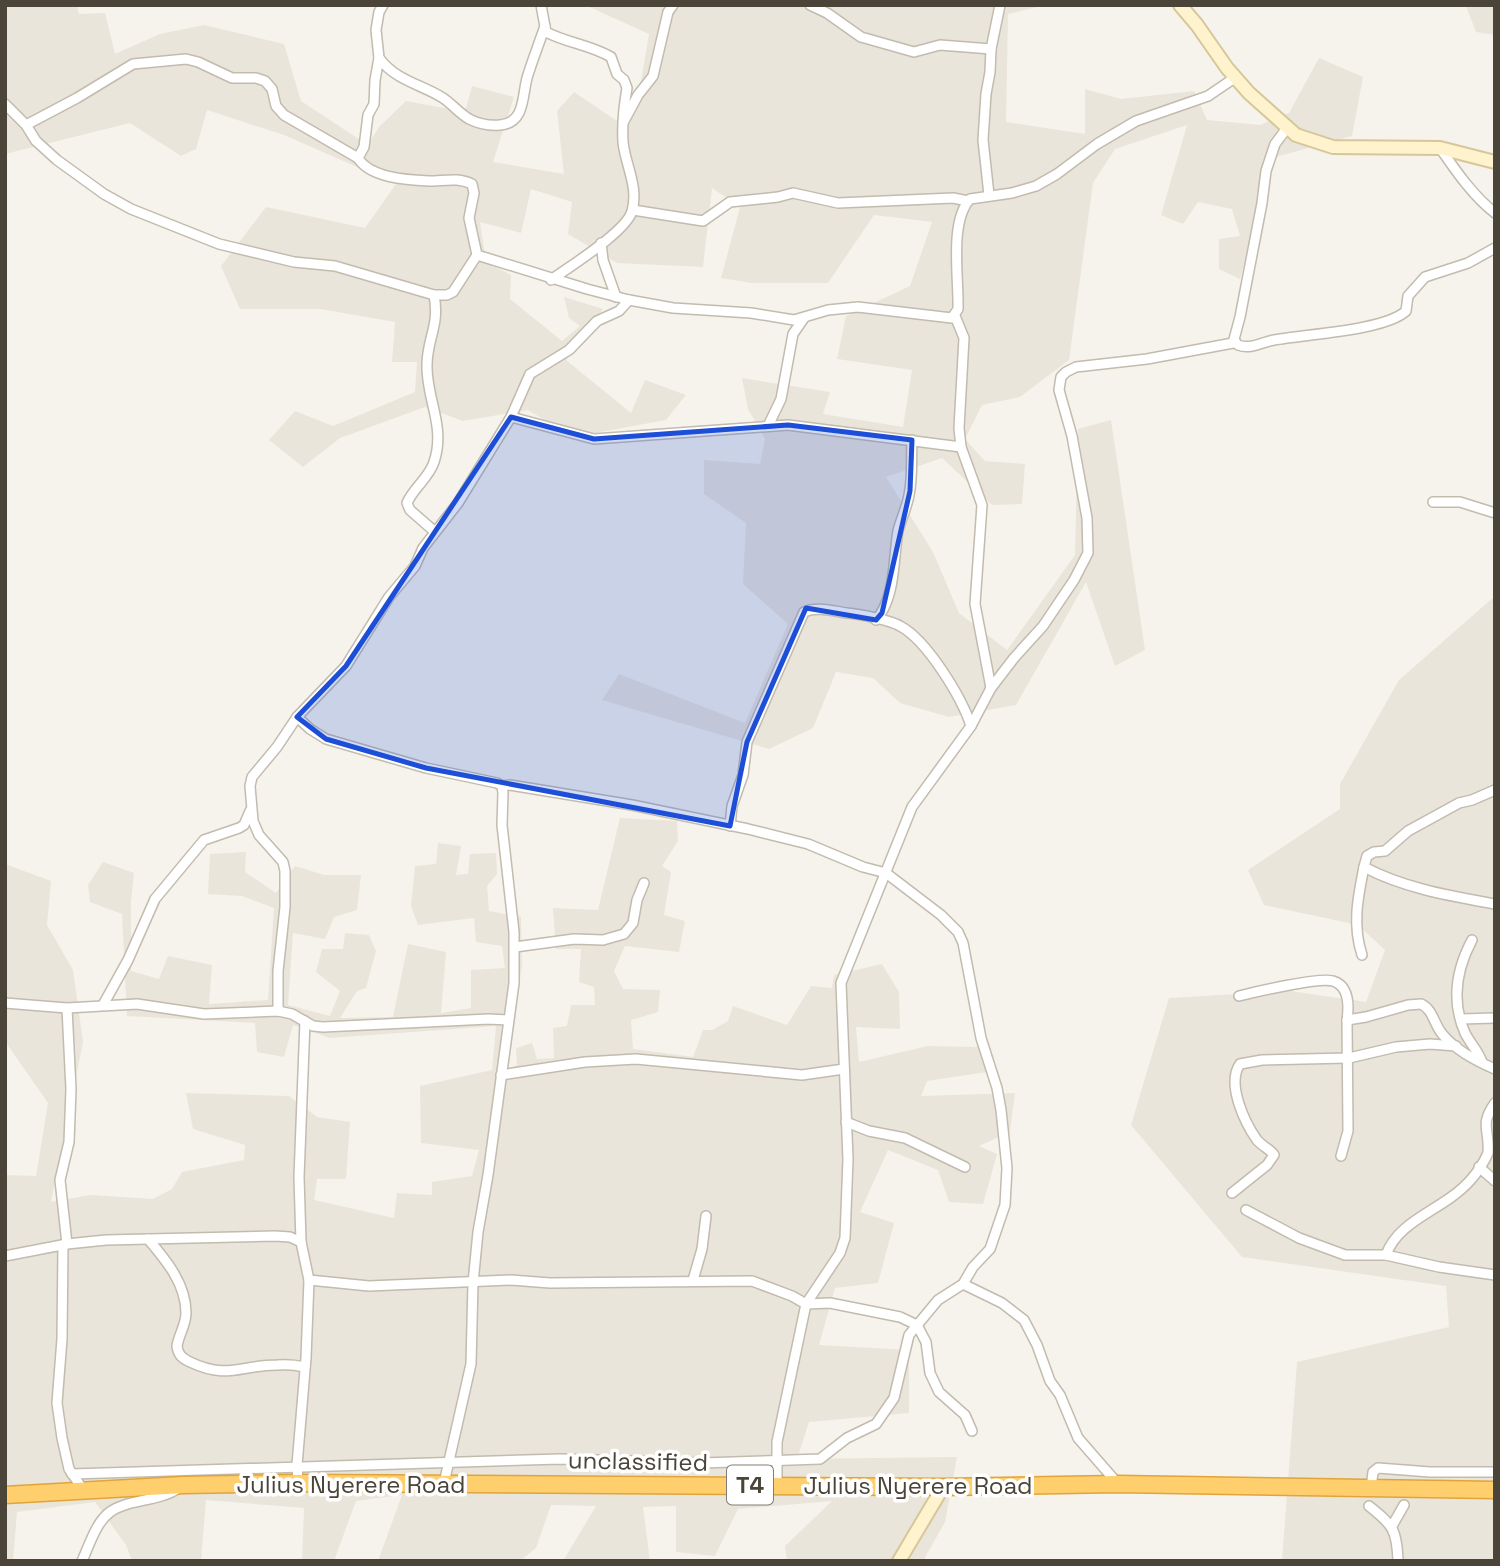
<svg xmlns="http://www.w3.org/2000/svg" width="1500" height="1566" font-family="'Space Grotesk',sans-serif">
	<style>
		.residential { fill: #eae5da }
		.lines { fill: none; stroke-linecap: round; stroke-linejoin: round }
		.street-casing { stroke: #c2bbae; stroke-width: 12 }
		.secondary-casing { stroke: #d6c79b; stroke-width: 16 }
		.highway-casing { stroke: #e0a43c; stroke-width: 19 }
		.street { stroke: #fff; stroke-width: 9 }
		.secondary { stroke: #fff3cd; stroke-width: 12 }
		.highway { stroke: #ffcf6e; stroke-width: 16 }
		.marked { fill: #1d4ed8; fill-opacity: 0.2; stroke: #1d4ed8; stroke-width: 5; stroke-linejoin: round }
		.labels { text-anchor: middle; dominant-baseline: central; stroke-width: 7; stroke-linejoin: round; paint-order: stroke }
		.shield { fill: #fff; stroke: #817c74; stroke-width: 2 }
		.shield-label { font-size: 23px; font-weight: bold; fill: #4b4439 }
		.street-label { font-size: 24px; fill: #4b4439; stroke: #fff }
	</style>
	<rect width="100%" height="100%" fill="#f6f3ec"/>
	<g class="residential">
		<polygon points="5,5 77,5 79,14 105,13 115,54 160,34 204,25 284,44 301,101 368,145 379,127 406,101 465,112 472,86 514,97 493,162 564,174 557,111 574,92 623,125 641,81 649,34 585,5 1046,5 1008,14 1006,122 1085,134 1085,89 1121,99 1194,91 1207,120 1260,125 1289,113 1319,58 1363,77 1352,136 1272,158 1240,279 1219,269 1219,239 1240,236 1232,209 1198,202 1183,224 1161,215 1187,125 1115,149 1093,183 1069,360 1020,397 982,405 965,439 985,461 1025,464 1022,504 992,505 942,458 886,477 933,552 959,613 1007,650 1075,555 1078,429 1111,420 1145,650 1115,666 1086,582 1016,705 949,717 900,703 873,678 836,672 813,728 769,749 602,700 619,674 745,723 788,624 743,584 746,523 704,494 704,460 760,464 765,439 748,409 742,378 830,392 823,414 903,427 912,370 837,359 846,316 910,286 932,222 874,215 828,283 751,283 721,278 740,207 712,188 703,267 617,263 568,234 572,202 531,189 521,233 480,222 486,262 511,275 510,299 562,341 580,326 569,318 564,297 603,309 566,360 631,413 645,380 686,395 666,420 573,437 528,410 463,421 425,407 340,438 303,467 269,440 295,411 333,426 415,392 417,362 392,362 395,322 320,309 240,309 221,266 266,207 365,228 396,184 284,135 207,110 196,149 181,156 130,123 5,154"/>
		<polygon points="1495,5 1495,35 1476,32 1466,6"/>
		<polygon points="1495,596 1495,1561 1282,1561 1297,1362 1449,1327 1446,1286 1242,1257 1131,1125 1169,998 1290,991 1366,1002 1385,950 1358,925 1264,905 1248,870 1340,809 1340,784 1399,680"/>
		<polygon points="620,818 677,821 678,841 662,866 671,872 664,915 685,921 679,952 625,946 614,971 623,989 660,990 658,1012 631,1020 633,1049 693,1057 703,1030 712,1030 728,1021 733,1006 787,1025 811,986 832,988 834,975 882,964 899,992 900,1029 856,1027 859,1062 928,1046 979,1047 987,1072 927,1081 921,1096 1015,1093 1010,1132 979,1146 997,1154 983,1204 949,1202 938,1170 888,1150 860,1212 894,1223 878,1283 835,1288 819,1345 909,1350 909,1413 809,1422 797,1459 957,1457 945,1522 923,1561 787,1561 785,1546 832,1501 738,1509 715,1556 676,1552 676,1506 643,1507 650,1561 563,1561 596,1506 551,1505 536,1548 520,1561 378,1561 402,1495 356,1501 334,1561 302,1561 304,1508 206,1500 201,1561 132,1561 126,1545 95,1502 17,1512 13,1561 5,1561 5,1175 36,1176 48,1103 7,1044 5,1046 5,864 51,881 47,925 73,970 83,1042 51,1202 90,1195 153,1199 172,1189 182,1172 244,1160 245,1145 193,1129 186,1093 289,1096 317,1117 350,1122 346,1179 317,1179 314,1200 394,1218 397,1193 432,1195 432,1182 472,1176 479,1150 421,1143 420,1086 492,1070 496,1026 330,1038 293,1025 284,1057 257,1052 255,1023 127,1016 122,914 90,902 88,885 103,862 134,873 131,901 131,971 159,979 168,956 212,965 209,1004 268,1000 274,908 242,896 208,894 210,854 246,852 245,872 276,893 295,866 324,875 361,875 357,910 334,917 325,939 293,933 288,1005 330,1016 340,991 316,972 322,949 343,949 345,933 369,935 376,951 366,988 357,991 340,1018 393,1017 408,944 446,952 441,1013 471,1008 471,970 505,968 502,946 476,942 474,918 418,925 411,906 415,866 436,864 438,843 461,846 456,875 468,874 470,854 496,853 497,874 487,886 489,911 521,917 522,965 508,1069 517,1065 516,1048 532,1043 537,1059 554,1058 553,1028 567,1026 571,1005 595,1005 594,987 579,982 581,949 556,949 553,908 598,910"/>
	</g>
	<g class="lines">
		<defs>
			<g id="street">
				<path d="M383,5L379,12L376,30L379,58L375,80L374,104L368,115L364,147L358,158C370,178 407,180 429,181C444,181 458,177 472,184L474,193L469,218L477,255L587,289L629,300L673,308L751,313L794,320L828,310L858,307L952,318L958,309C959,278 949,222 970,199L1012,193L1036,186L1057,174L1097,144L1136,121L1208,96L1236,77"/>
				<path d="M541,5L546,32C567,43 591,45 611,57L617,74L624,80L627,88C624,105 622,125 623,142C625,164 639,187 632,211C627,231 569,267 551,280"/>
				<polyline points="810,5 827,13 861,37 914,52 940,45 991,49"/>
				<path d="M379,58C396,81 421,84 443,98C452,104 459,113 469,119C479,124 489,126 500,125C525,123 522,97 527,78C532,61 539,44 545,26"/>
				<polyline points="5,104 26,125 36,141 57,160 104,194 131,209 219,244 294,262 335,266 434,295 447,295 453,292 477,255"/>
				<polyline points="624,121 638,95 653,76 668,12 673,5"/>
				<polyline points="26,125 77,98 133,64 186,59 198,62 232,78 256,78 265,81 272,89 276,106 284,115 358,158"/>
				<path d="M1440,148C1456,171 1473,196 1495,213"/>
				<polyline points="989,195 983,140 986,94 990,72 991,49 1000,5"/>
				<polyline points="633,210 703,221 730,202 778,197 793,193 838,203 953,198 968,201"/>
				<polyline points="601,243 603,260 616,297"/>
				<polyline points="955,316 964,338 959,428 961,447 982,505 975,604 991,688"/>
				<path d="M1234,340L1238,345C1251,350 1262,342 1274,340C1305,334 1384,331 1406,311L1408,296L1425,277L1468,263L1495,248"/>
				<polyline points="511,417 594,439 788,425 961,447"/>
				<polyline points="768,426 781,399 793,334 804,318"/>
				<polyline points="1433,502 1460,502 1495,513"/>
				<path d="M434,531L410,510L407,503C413,488 429,478 434,462C446,426 426,399 427,365C427,338 440,326 434,295"/>
				<path d="M876,620C896,597 893,559 898,531C901,519 907,507 909,495C913,477 911,458 912,440"/>
				<polyline points="297,717 310,729 326,739 426,768 497,783 502,786 503,793 502,825 514,932 514,983 488,1175 478,1232 473,1283 471,1364 444,1483"/>
				<path d="M1495,790L1472,800L1459,803L1408,831L1385,851L1374,852L1367,856L1364,867C1403,888 1451,896 1495,904"/>
				<path d="M730,826L732,806L743,775L747,742L804,612C817,606 833,611 847,613C859,614 890,620 900,626C927,640 962,698 971,726"/>
				<path d="M1472,940C1456,970 1451,1001 1465,1033C1470,1043 1478,1051 1482,1062"/>
				<polyline points="515,947 574,939 603,940 624,934 633,923 637,900 644,883"/>
				<path d="M1362,955C1352,924 1358,897 1364,867"/>
				<path d="M1239,996C1255,992 1319,977 1333,981C1349,986 1349,1006 1347,1020"/>
				<polyline points="5,1003 67,1008 137,1004 204,1014 278,1011 292,1014 313,1026 323,1027 489,1019 508,1020"/>
				<polyline points="103,1005 128,960 155,899 204,840 239,828 244,825 250,811"/>
				<polyline points="278,1011 278,971 285,907 285,871 283,862 259,835 253,821 250,786 252,777 277,747 297,717 346,666 389,597 415,566 423,548 458,503 511,417 530,374 569,350 597,321 619,311 629,300"/>
				<polyline points="1461,1019 1495,1018"/>
				<polyline points="305,1021 299,1177 301,1242 309,1280 369,1286 511,1280 550,1283 752,1281 792,1296 806,1304 830,1303 900,1317 917,1325 926,1342 930,1373 939,1392 965,1415 972,1431"/>
				<polyline points="501,1075 585,1062 636,1059 802,1075 844,1069"/>
				<polyline points="846,1122 869,1131 905,1138 965,1167"/>
				<path d="M1341,1156L1348,1131L1347,1020L1366,1017L1408,1005L1421,1004C1433,1009 1434,1025 1443,1035C1456,1050 1476,1061 1495,1069"/>
				<polyline points="1479,1167 1495,1181"/>
				<path d="M1232,1193L1267,1165L1274,1155C1270,1149 1262,1146 1257,1140C1245,1123 1226,1084 1240,1064L1262,1060L1349,1058L1396,1047L1430,1044L1456,1046"/>
				<polyline points="1246,1210 1299,1238 1345,1255 1386,1255 1439,1267 1495,1275"/>
				<path d="M148,1239C166,1260 186,1284 186,1313C186,1325 179,1334 177,1346C178,1355 182,1358 190,1362C228,1380 240,1365 277,1365C287,1364 296,1365 305,1367"/>
				<polyline points="67,1244 60,1180 69,1142 71,1089 67,1008"/>
				<polyline points="63,1245 62,1339 57,1403 62,1438 69,1469 84,1491"/>
				<path d="M1386,1255C1396,1227 1426,1215 1450,1198C1466,1187 1480,1171 1488,1153C1490,1130 1479,1125 1495,1103"/>
				<polyline points="5,1256 67,1244 106,1240 275,1236 290,1237 301,1242"/>
				<polyline points="693,1280 702,1249 706,1216"/>
				<polyline points="963,1284 1002,1303 1024,1320 1037,1345 1050,1381 1060,1395 1078,1438 1118,1484"/>
				<polyline points="72,1474 560,1459 702,1463 820,1459 847,1438 876,1424 894,1398 909,1335 938,1300 963,1284 973,1267 990,1249 1005,1205 1007,1168 1001,1110 997,1088 981,1038 963,943 958,932 941,915 886,873 863,867 808,844 748,829 632,805 510,785 502,786"/>
				<polyline points="298,1483 297,1465 306,1358 309,1280"/>
				<polyline points="777,1485 777,1442 806,1304 840,1253 845,1238 848,1159 841,983 912,807 971,726 991,688 1014,658 1043,626 1074,580 1088,553 1087,518 1072,436 1059,390 1061,377 1066,372 1076,367 1147,359 1233,343 1240,317 1262,203 1266,171 1275,144 1287,128"/>
				<polyline points="1371,1488 1373,1472 1378,1468 1430,1472 1495,1472"/>
				<path d="M1369,1506C1393,1525 1397,1530 1398,1561"/>
				<polyline points="1392,1526 1404,1505"/>
				<path d="M82,1561C89,1546 96,1522 110,1512C128,1499 158,1502 179,1488"/>
			</g>
			<g id="secondary">
				<polyline points="1180,5 1197,25 1227,68 1249,93 1296,135 1333,147 1440,148 1495,162"/>
				<polyline points="899,1561 943,1487"/>
			</g>
			<polyline id="highway" points="5,1495 184,1485 298,1483 943,1487 1118,1484 1495,1490"/>
		</defs>
		<use href="#street" class="street-casing"/>
		<use href="#secondary" class="secondary-casing"/>
		<use href="#highway" class="highway-casing"/>
		<use href="#street" class="street"/>
		<use href="#secondary" class="secondary"/>
		<use href="#highway" class="highway"/>
	</g>
	<path class="marked" d="M511,417L594,439L788,425L912,440L910,491L882,613L876,620L806,608L747,742L730,826L426,768L326,739L297,717L346,666Z"/>
	<g class="labels">
		<rect class="shield" x="727" y="1465.5" width="46" height="39" rx="5"/>
		<g class="shield-label">
			<text x="750" y="1485">T4</text>
		</g>
		<g class="street-label">
			<text transform="translate(638 1461) rotate(1)">unclassified</text>
			<text x="351" y="1484">Julius Nyerere Road</text>
			<text x="918" y="1485">Julius Nyerere Road</text>
		</g>
	</g>
	<rect width="1500" height="1566" fill="none" stroke="#4b4439" stroke-width="14"/>
</svg>
